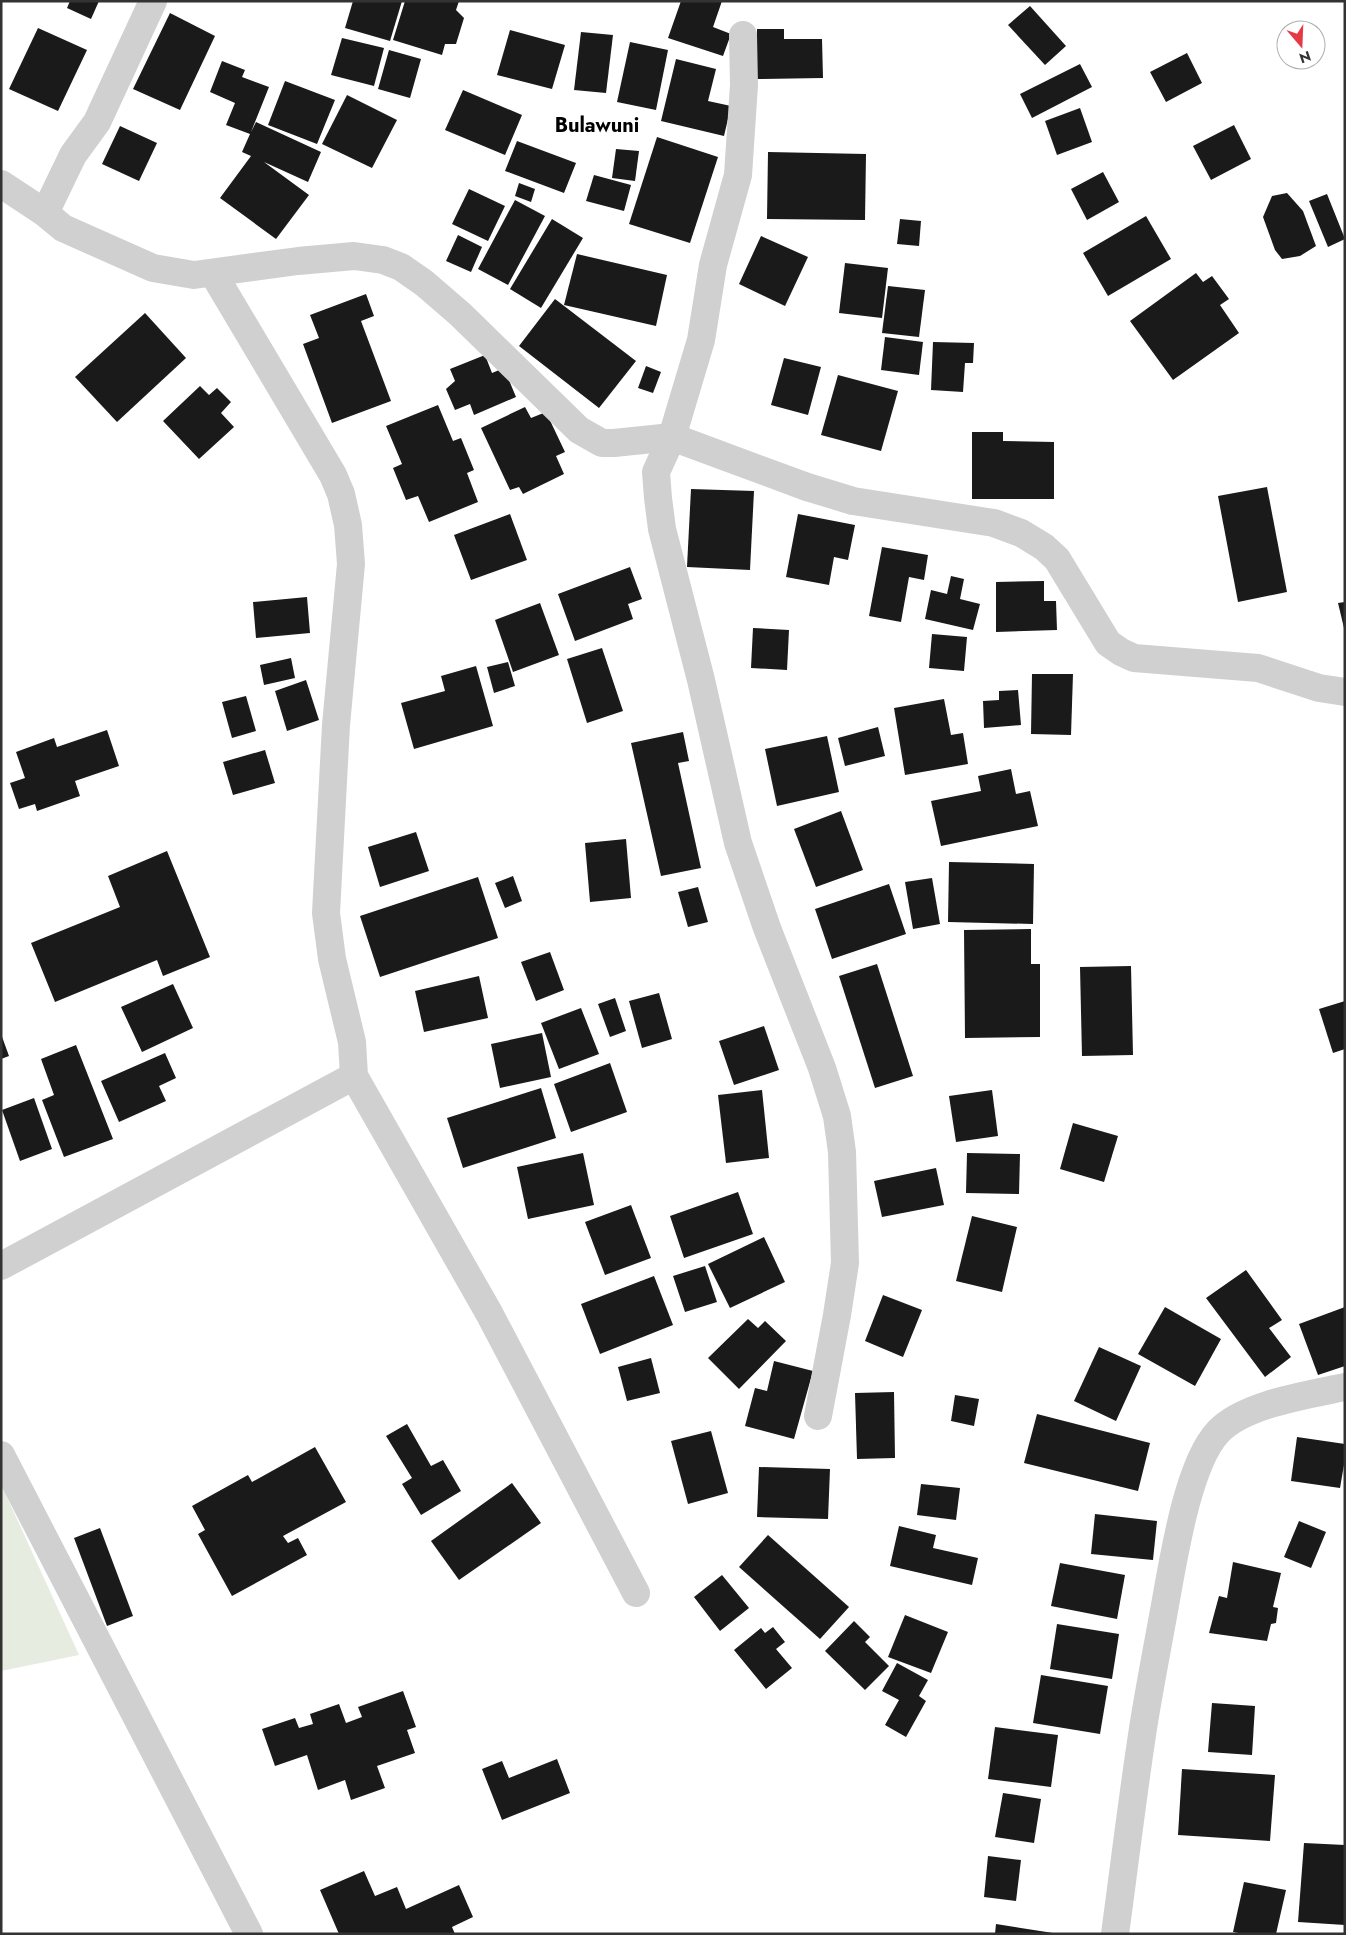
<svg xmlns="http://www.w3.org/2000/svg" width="1346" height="1935" font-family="Jost,sans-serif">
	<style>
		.green { fill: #e6ecdf }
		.building { fill: #1a1a1a }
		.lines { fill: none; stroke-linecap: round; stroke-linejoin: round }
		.minor { stroke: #d0d0d0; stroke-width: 28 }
		.labels { text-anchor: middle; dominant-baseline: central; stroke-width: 5; stroke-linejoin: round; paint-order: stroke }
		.quarter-label { font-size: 20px; font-weight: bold; fill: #000; stroke: #fff }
	</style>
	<rect width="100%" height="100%" fill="#fff"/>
	<polygon class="green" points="1,1484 79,1655 1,1671"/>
	<g class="building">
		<polygon points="70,1 99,1 91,19 67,8"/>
		<polygon points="353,1 402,1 390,41 345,28"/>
		<polygon points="405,1 459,1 456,10 464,18 456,44 445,44 442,55 393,40"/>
		<polygon points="681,1 722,1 713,27 731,34 723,56 668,38"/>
		<polygon points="1030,6 1066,46 1045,65 1008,25"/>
		<polygon points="170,13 215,36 180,110 133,89"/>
		<polygon points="38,28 87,50 58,111 9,89"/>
		<polygon points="757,29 784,29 784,39 822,39 823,78 757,79"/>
		<polygon points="510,30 565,45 552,89 497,75"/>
		<polygon points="581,32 613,35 606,93 574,90"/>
		<polygon points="342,38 384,48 374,86 331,75"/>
		<polygon points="630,42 668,50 656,110 617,102"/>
		<polygon points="389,50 421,59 410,98 378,89"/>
		<polygon points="1187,53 1202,83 1166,102 1150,72"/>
		<polygon points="676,59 716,69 708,101 731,106 724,136 661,121"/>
		<polygon points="222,61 245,70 242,77 269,87 251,132 256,122 321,152 308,182 264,162 309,195 276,239 220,198 251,156 242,152 250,134 226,125 235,103 210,92"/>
		<polygon points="1080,64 1092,87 1032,118 1020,94"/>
		<polygon points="285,81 335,100 317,144 268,125"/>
		<polygon points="463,90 522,115 505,155 445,130"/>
		<polygon points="347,95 397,120 372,168 322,144"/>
		<polygon points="1080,108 1092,142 1057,155 1045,121"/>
		<polygon points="1234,125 1251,159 1211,180 1193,146"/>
		<polygon points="120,126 157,143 139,181 102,164"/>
		<polygon points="657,137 718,157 690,243 629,224"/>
		<polygon points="517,141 576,163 564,193 505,171"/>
		<polygon points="616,149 639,151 635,181 612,178"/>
		<polygon points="768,152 866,154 865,220 767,219"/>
		<polygon points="1103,172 1119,202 1087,220 1071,189"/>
		<polygon points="594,175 631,185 624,211 586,201"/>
		<polygon points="519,183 535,189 531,202 515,196"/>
		<polygon points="469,189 505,206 488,241 452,224"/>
		<polygon points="1287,193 1303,211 1316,246 1300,256 1282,259 1275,250 1263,217 1272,196"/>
		<polygon points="1327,194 1345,239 1328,247 1309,201"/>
		<polygon points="515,200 545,216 508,285 478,269"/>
		<polygon points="1146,216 1171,259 1108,296 1083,253"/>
		<polygon points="552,219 583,238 541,308 510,289"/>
		<polygon points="900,219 921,221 919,246 897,244"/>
		<polygon points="458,235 482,247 471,272 446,261"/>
		<polygon points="761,236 808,257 785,306 739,284"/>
		<polygon points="577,254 667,275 656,326 564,305"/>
		<polygon points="845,263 888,268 882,318 839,313"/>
		<polygon points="1196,273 1203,282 1212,276 1229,299 1220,305 1239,333 1173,380 1130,321"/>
		<polygon points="888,286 925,290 919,337 882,333"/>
		<polygon points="366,294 374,316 361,321 391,401 332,423 303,344 319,338 310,315"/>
		<polygon points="555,299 636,361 599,408 519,346"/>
		<polygon points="145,313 186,358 117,422 75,377"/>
		<polygon points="885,337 923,342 919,375 881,370"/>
		<polygon points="933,342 974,343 973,363 965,363 963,392 931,390"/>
		<polygon points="485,355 492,373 504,368 516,397 474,415 470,404 455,410 446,389 455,381 450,369"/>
		<polygon points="784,358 821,367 808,415 771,405"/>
		<polygon points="646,366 661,372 653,393 638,388"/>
		<polygon points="838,375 898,391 881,451 821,435"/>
		<polygon points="200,386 209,395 217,388 231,402 221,413 234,427 199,459 163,421"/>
		<polygon points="438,405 453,441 461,438 474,470 467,473 478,502 429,522 418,496 406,500 393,468 402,464 386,426"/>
		<polygon points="525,407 531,418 546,412 565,452 556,456 564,474 523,494 519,487 510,490 481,428"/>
		<polygon points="972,432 1003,432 1003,441 1054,442 1054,499 972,499"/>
		<polygon points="1267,487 1287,592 1238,602 1218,496"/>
		<polygon points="691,489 754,491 750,570 687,567"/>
		<polygon points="510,514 527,560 471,580 454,535"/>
		<polygon points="798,514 855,525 848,560 834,557 829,585 786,577"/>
		<polygon points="882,547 928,555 924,580 909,577 901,622 869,616"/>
		<polygon points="630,567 642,599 628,604 633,619 575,641 558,594"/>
		<polygon points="951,576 964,579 960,599 980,604 973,630 925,619 931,590 947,594"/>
		<polygon points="1044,581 1044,601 1056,601 1057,630 996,632 996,582"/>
		<polygon points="307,597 310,633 256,638 253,602"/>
		<polygon points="1345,602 1345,628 1344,628 1338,603"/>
		<polygon points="540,603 559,655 513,672 495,620"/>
		<polygon points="753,628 789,630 787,670 751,668"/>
		<polygon points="932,634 967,637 964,671 929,668"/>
		<polygon points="602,648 623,711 587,723 567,659"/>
		<polygon points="291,658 295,678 264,685 260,665"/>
		<polygon points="508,662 515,686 494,693 487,667"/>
		<polygon points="476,666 493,726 414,749 401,703 445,691 441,676"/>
		<polygon points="1032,674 1073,674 1071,735 1031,734"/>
		<polygon points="306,680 319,720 287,731 275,691"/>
		<polygon points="1018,690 1021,725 984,728 983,701 999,700 999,691"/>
		<polygon points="246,696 256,731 232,738 222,702"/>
		<polygon points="944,699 951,735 963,733 968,764 905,775 894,708"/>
		<polygon points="878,727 885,756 845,766 838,738"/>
		<polygon points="107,730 119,766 75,781 80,796 37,811 35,804 19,809 10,783 25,778 16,752 54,738 57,747"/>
		<polygon points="683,732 689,761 678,763 701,868 661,876 631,743"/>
		<polygon points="827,736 839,792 777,806 765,749"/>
		<polygon points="265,750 275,783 233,795 223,762"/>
		<polygon points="1011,769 1016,794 1030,791 1038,826 941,846 931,801 981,791 978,776"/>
		<polygon points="841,811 863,870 816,887 794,829"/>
		<polygon points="416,832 429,871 380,887 368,847"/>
		<polygon points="626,839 631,898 590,902 585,843"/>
		<polygon points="167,851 210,957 163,976 157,960 55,1002 31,943 120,907 108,876"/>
		<polygon points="949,862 1034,864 1033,924 948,922"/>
		<polygon points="513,876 522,901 505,908 495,883"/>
		<polygon points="478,877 498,938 380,977 360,916"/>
		<polygon points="932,878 940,924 913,929 905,882"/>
		<polygon points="889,884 906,934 832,959 815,909"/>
		<polygon points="698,887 708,922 688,927 678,892"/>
		<polygon points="1031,929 1031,964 1040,964 1040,1037 965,1038 964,930"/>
		<polygon points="550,952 564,990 536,1001 521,962"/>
		<polygon points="877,964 913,1076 875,1088 839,976"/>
		<polygon points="1131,966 1133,1055 1082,1056 1080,967"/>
		<polygon points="479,976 488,1018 424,1032 415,991"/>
		<polygon points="173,984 193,1028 142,1052 121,1007"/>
		<polygon points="659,993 672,1039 642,1048 629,1001"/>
		<polygon points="615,998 626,1031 610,1037 598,1004"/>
		<polygon points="1345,1001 1345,1049 1333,1053 1319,1009"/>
		<polygon points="581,1008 599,1054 559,1069 541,1023"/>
		<polygon points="764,1026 779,1070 734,1085 719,1041"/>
		<polygon points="542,1033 551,1077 500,1088 491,1044"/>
		<polygon points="1,1034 9,1056 1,1059"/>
		<polygon points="76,1045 113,1139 64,1157 42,1100 54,1095 41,1059"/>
		<polygon points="165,1053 176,1078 159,1086 166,1101 119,1122 101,1081"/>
		<polygon points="610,1063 627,1112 571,1132 554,1084"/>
		<polygon points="541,1088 556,1138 463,1168 447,1118"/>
		<polygon points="762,1090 769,1158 726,1163 718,1095"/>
		<polygon points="992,1090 998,1136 956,1142 949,1096"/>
		<polygon points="34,1098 52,1149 20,1161 2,1110"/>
		<polygon points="1073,1123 1118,1136 1104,1182 1060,1169"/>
		<polygon points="583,1153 594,1205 528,1219 517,1167"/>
		<polygon points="967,1153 1020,1154 1019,1194 966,1193"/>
		<polygon points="936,1168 944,1205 882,1217 874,1181"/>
		<polygon points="738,1192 753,1234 684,1258 670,1216"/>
		<polygon points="631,1205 651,1258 605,1275 585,1222"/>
		<polygon points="972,1216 1017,1227 1002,1292 956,1281"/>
		<polygon points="764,1237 785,1282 730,1308 708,1264"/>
		<polygon points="705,1266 717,1302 685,1312 673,1276"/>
		<polygon points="1246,1270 1282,1320 1269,1328 1291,1357 1265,1377 1206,1298"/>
		<polygon points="654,1276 673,1325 600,1354 581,1304"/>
		<polygon points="883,1295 922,1310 903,1357 865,1341"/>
		<polygon points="1165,1307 1221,1339 1195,1386 1138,1354"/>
		<polygon points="1345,1307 1345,1366 1318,1375 1299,1324"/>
		<polygon points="748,1319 758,1328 765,1321 786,1341 739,1389 708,1358"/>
		<polygon points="1099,1347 1141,1366 1116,1421 1074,1401"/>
		<polygon points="651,1358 660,1393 627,1401 618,1367"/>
		<polygon points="774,1361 813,1371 794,1439 745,1426 755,1388 767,1391"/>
		<polygon points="894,1392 895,1458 857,1459 855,1393"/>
		<polygon points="955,1395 979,1399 974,1426 951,1421"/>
		<polygon points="1037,1414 1150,1443 1138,1491 1024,1463"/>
		<polygon points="407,1424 431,1466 443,1460 461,1491 421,1515 402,1484 412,1478 386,1436"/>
		<polygon points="711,1431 728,1493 688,1504 671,1441"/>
		<polygon points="1297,1437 1345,1444 1345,1459 1340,1488 1291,1481"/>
		<polygon points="315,1447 346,1502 283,1536 288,1543 298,1538 307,1555 232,1596 198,1534 205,1530 192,1506 248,1475 252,1482"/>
		<polygon points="759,1467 830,1469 828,1519 757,1517"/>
		<polygon points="512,1483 541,1523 459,1580 431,1541"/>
		<polygon points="921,1484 960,1488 956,1520 917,1515"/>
		<polygon points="1095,1514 1157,1521 1153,1560 1091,1554"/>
		<polygon points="1299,1521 1326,1532 1311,1568 1284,1557"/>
		<polygon points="899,1526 936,1535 933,1548 978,1558 972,1585 890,1566"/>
		<polygon points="100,1528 133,1616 107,1626 74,1538"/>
		<polygon points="768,1535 849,1607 820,1639 739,1567"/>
		<polygon points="1233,1562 1281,1573 1273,1607 1278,1608 1276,1623 1271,1624 1267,1641 1209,1633 1219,1596 1227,1598"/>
		<polygon points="1060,1563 1125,1575 1117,1619 1051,1606"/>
		<polygon points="722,1575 749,1608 720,1631 694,1597"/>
		<polygon points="905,1615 948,1632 931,1673 888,1657"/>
		<polygon points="854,1621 870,1637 865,1642 889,1666 865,1690 825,1651"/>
		<polygon points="1057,1624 1119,1634 1112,1679 1050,1669"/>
		<polygon points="773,1627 785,1642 776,1649 792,1668 766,1689 734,1650 761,1628 765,1633"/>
		<polygon points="897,1663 928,1680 919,1696 926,1701 906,1737 885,1725 899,1700 882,1691"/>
		<polygon points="1041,1675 1108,1686 1100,1734 1033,1723"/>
		<polygon points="403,1691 416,1727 407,1730 415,1753 377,1766 385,1788 351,1800 345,1780 318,1790 307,1755 275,1766 262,1729 295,1718 299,1728 313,1724 310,1714 339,1704 346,1723 362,1717 358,1707"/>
		<polygon points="1212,1703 1255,1706 1252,1755 1208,1752"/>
		<polygon points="995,1727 1058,1735 1051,1787 988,1779"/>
		<polygon points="557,1759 570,1793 502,1820 482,1769 502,1761 509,1778"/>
		<polygon points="1182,1769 1275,1775 1270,1841 1178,1835"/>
		<polygon points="1003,1793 1041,1799 1034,1843 995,1837"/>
		<polygon points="1304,1843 1345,1845 1345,1925 1298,1922"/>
		<polygon points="988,1856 1021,1860 1016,1901 984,1897"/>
		<polygon points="364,1871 375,1896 397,1887 406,1909 459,1885 473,1917 452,1927 455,1934 339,1934 320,1890"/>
		<polygon points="1244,1882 1286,1890 1276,1934 1243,1934 1233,1932"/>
		<polygon points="996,1924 1053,1933 1053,1934 995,1934"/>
	</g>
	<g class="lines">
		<g class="minor">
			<polyline points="743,35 744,85 738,175 713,265 701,340 672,437 656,472 658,498 662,529 701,680 738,843 767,928 822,1068 837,1116 842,1152 845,1263 837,1315 818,1416"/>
			<polyline points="1,184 45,213 63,228 153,268 194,275 298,261 354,256 383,260 401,267 424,283 460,314 579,430 602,443 614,443 672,437 807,487 853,501 994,523 1021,533 1044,547 1057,559 1108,643 1121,652 1134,658 1258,668 1319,688 1345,692"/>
			<polyline points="45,213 73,155 97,122 153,1"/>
			<polyline points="213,273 333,475 341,494 348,525 351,564 336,725 326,913 332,959 352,1042 354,1076 489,1313 636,1593"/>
			<polyline points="1,1266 354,1076"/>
			<polyline points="1,1455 249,1934"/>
			<path d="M1115,1934C1124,1868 1132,1801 1142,1735C1148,1695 1156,1655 1163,1616C1172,1569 1186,1466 1218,1432C1244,1404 1308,1395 1345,1387"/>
		</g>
	</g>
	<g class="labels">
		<g class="quarter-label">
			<text x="597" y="125">Bulawuni</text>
		</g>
	</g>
	<rect width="1346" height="1935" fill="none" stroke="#333333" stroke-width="5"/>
	<g transform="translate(1301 45) rotate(161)"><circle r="24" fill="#ffffff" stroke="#adadad"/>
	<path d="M0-4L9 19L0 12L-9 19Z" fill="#e63946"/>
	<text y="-8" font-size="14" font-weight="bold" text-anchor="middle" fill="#333333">N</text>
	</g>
</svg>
